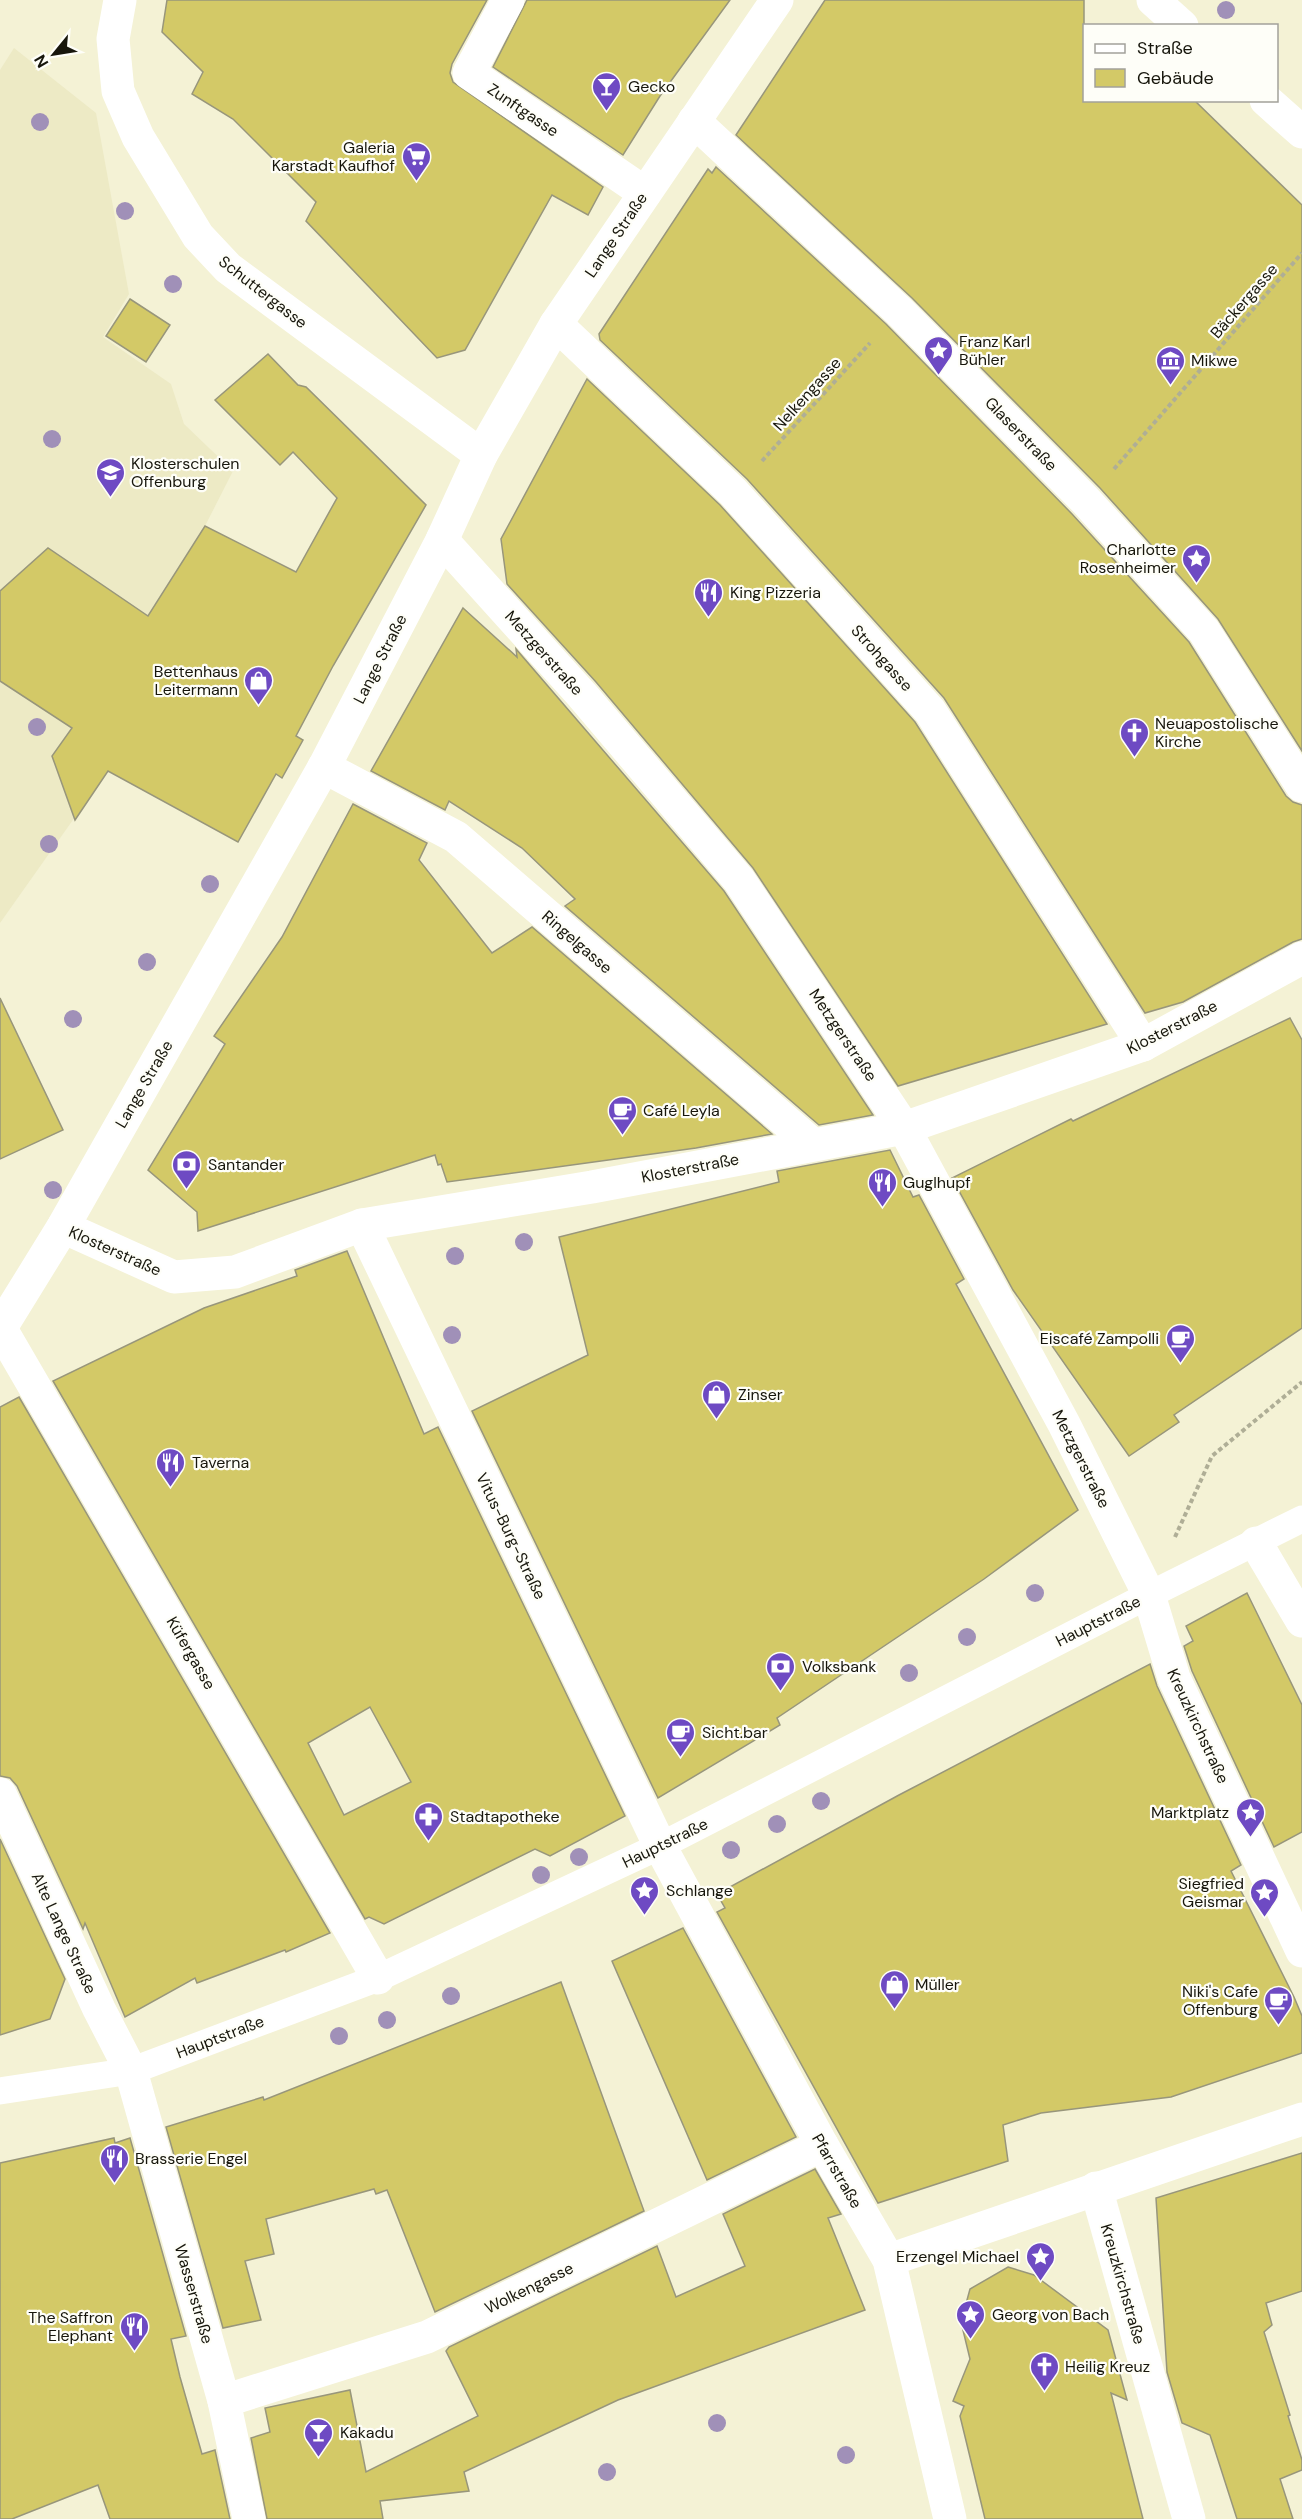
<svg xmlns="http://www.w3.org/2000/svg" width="1302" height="2519" font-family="'DM Sans',sans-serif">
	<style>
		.built { fill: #edeac5 }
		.building { fill: #d3c967; stroke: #98967b; stroke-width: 1.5; fill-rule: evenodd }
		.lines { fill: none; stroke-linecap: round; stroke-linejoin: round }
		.path { stroke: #afae96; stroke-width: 4; stroke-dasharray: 4.5 3; stroke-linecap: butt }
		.lane { stroke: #fff; stroke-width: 27 }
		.street { stroke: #fff; stroke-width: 33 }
		.tree { fill: #a090b8 }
		.labels { text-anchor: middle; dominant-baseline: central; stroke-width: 4.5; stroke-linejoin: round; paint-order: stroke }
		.poi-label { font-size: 16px; fill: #17160c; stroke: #fefef8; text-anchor: start }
		.street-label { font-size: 16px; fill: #17160c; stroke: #fefef8 }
	</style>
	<rect width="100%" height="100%" fill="#f4f2d5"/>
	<polygon class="built" points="14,48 96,113 129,294 103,337 171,384 184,424 233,471 205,526 172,581 116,759 0,923 0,70"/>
	<g class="building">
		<polygon points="167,0 487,0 452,64 450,73 453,82 603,187 588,215 552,195 465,350 437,358 306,221 316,202 233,119 192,94 203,72 162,32"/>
		<polygon points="527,0 730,0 660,96 623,155 493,67"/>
		<polygon points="825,0 1084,0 1084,100 1194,100 1302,205 1302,751 1218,619 1100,488 912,298 736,135"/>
		<polygon points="716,167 886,324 1072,514 1189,642 1286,796 1293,802 1302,805 1302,939 1293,942 1183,1002 1145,1013 944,698 747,479 600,340 599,334 708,169 712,173"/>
		<polygon points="130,299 170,325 146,362 106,336"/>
		<polygon points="268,354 298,385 306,387 426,505 333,666 296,736 303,740 282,778 276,774 238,842 108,771 75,820 52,756 72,728 0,681 0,591 48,548 148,616 205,526 296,572 337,498 293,452 280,465 215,400"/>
		<polygon points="587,379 720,505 915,722 1107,1024 898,1086 753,868 596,682 507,584 501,539"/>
		<polygon points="463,608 517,657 516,649 724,891 873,1115 819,1125 565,906 575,899 522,848 449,801 445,810 371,771"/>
		<polygon points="353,804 427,843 419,860 492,953 532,927 772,1134 696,1148 447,1182 441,1164 438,1165 435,1155 198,1231 197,1212 148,1170 225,1044 214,1036 282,937"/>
		<polygon points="0,998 63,1130 0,1159"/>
		<polygon points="1290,1018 1302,1040 1302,1328 1174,1415 1179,1422 1129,1456 1013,1290 952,1178 1071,1119 1073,1121"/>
		<polygon points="890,1150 913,1197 919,1195 964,1279 956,1284 1078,1510 984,1579 777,1718 780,1725 658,1798 472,1411 588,1355 559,1237 779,1182 777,1171"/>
		<path d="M347,1251L424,1434L438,1427L625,1816L550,1856L535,1849L384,1924L369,1917L365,1919L53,1381L204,1308L297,1276L295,1270ZM370,1707L411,1782L344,1815L308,1743Z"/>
		<polygon points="19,1397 330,1933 286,1952 285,1950 197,1983 195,1978 125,2017 85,1923 83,1929 17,1786 10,1778 0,1776 0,1407"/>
		<polygon points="1247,1593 1302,1705 1302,1832 1274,1847 1192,1671 1184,1646 1193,1641 1186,1626"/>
		<polygon points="1150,1664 1157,1686 1241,1865 1231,1871 1294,1997 1302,2016 1302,2053 1171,2097 1041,2113 1003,2125 1008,2161 878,2203 717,1912 725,1908 717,1894 899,1795"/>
		<polygon points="0,1839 65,1979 50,2019 0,2035"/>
		<polygon points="683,1928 796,2137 707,2180 612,1961"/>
		<polygon points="561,1982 644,2211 435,2312 387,2190 376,2194 374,2189 266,2219 274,2254 245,2261 261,2320 223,2328 166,2127 263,2097 264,2100"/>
		<polygon points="114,2138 115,2143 130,2138 186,2336 171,2339 180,2377 202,2454 215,2450 230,2519 110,2519 98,2485 12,2519 0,2519 0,2163"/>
		<polygon points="1302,2153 1302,2291 1266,2303 1272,2325 1264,2332 1290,2415 1288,2416 1302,2460 1302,2470 1280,2479 1293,2519 1237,2519 1210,2435 1182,2423 1167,2372 1156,2198"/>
		<polygon points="815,2169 841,2214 828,2218 865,2310 618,2400 464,2472 469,2491 380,2501 383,2519 267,2519 251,2438 270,2432 265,2408 350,2390 366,2472 478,2416 446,2351 449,2347 657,2246 676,2297 745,2266 723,2214"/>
		<polygon points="1008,2267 1034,2275 1108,2330 1127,2400 1111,2393 1143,2519 985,2519 960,2416 964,2406 953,2401 970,2359 961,2322 970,2289"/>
	</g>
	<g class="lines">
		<g class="path">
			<polyline points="762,461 870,343"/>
			<polyline points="1114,469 1302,253"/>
			<polyline points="1175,1537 1212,1456 1302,1382"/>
		</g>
		<polyline class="lane" points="0,2091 131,2071 378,1978 660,1846 1149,1595 1302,1519"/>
		<g class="street">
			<polyline points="120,0 113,39 118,91 138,137 198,236 228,268 481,455"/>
			<polyline points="508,0 469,73 645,193"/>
			<polyline points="1153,0 1182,26"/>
			<polyline points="1266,100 1302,132"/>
			<polyline points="694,121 899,311 1086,501 1204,631 1302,786"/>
			<polyline points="556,324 733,492 930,711 1143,1045"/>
			<polyline points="442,540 582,695 739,880 904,1128 1064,1424 1149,1595 1174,1678 1302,1951"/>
			<polyline points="324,767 456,837 812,1144"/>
			<polyline points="362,1225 660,1846 822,2145 889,2260 950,2519"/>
			<polyline points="63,1227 174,1277 235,1272 362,1225 592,1187 904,1128 1143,1045 1302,958"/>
			<polyline points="0,1329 63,1227 324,767 442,540 481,455 556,324 777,0"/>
			<polyline points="1,1329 378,1978"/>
			<polyline points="1256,1543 1302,1621"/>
			<polyline points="0,1794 99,2009 131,2071 224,2401 249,2519"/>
			<polyline points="1096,2188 1189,2519"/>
			<polyline points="889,2260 1302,2119"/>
			<polyline points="224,2401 427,2337 822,2145"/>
		</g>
	</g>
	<g class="tree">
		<circle cx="1226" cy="10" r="9"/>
		<circle cx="40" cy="122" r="9"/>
		<circle cx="125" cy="211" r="9"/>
		<circle cx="173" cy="284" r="9"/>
		<circle cx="52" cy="439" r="9"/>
		<circle cx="37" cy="727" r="9"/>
		<circle cx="49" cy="844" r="9"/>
		<circle cx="210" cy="884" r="9"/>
		<circle cx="147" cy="962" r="9"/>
		<circle cx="73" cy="1019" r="9"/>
		<circle cx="53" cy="1190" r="9"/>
		<circle cx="524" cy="1242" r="9"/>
		<circle cx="455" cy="1256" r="9"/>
		<circle cx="452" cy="1335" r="9"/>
		<circle cx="1035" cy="1593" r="9"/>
		<circle cx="967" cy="1637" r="9"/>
		<circle cx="909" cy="1673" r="9"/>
		<circle cx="821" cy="1801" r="9"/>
		<circle cx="777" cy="1824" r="9"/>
		<circle cx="731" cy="1850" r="9"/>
		<circle cx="579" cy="1857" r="9"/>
		<circle cx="541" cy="1875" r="9"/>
		<circle cx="451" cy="1996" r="9"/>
		<circle cx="387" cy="2020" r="9"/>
		<circle cx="339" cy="2036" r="9"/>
		<circle cx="717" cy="2423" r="9"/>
		<circle cx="846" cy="2455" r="9"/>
		<circle cx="607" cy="2472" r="9"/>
	</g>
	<defs>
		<symbol id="bar-pin" viewBox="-11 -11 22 30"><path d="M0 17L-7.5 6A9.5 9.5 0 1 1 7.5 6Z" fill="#6e4ac3" stroke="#fefef8"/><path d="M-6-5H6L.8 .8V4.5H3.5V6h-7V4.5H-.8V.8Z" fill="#fff"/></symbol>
		<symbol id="supermarket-pin" viewBox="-11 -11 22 30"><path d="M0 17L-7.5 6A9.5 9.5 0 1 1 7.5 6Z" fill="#6e4ac3" stroke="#fefef8"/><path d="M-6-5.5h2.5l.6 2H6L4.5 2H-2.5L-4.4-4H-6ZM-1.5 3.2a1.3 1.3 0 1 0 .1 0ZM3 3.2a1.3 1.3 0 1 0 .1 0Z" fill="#fff"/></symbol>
		<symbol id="sight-pin" viewBox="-11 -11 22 30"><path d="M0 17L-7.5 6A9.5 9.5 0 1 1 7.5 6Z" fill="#6e4ac3" stroke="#fefef8"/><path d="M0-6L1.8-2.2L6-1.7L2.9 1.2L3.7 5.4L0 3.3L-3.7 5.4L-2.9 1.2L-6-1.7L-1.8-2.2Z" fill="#fff"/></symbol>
		<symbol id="museum-pin" viewBox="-11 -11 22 30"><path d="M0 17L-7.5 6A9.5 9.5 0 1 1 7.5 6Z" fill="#6e4ac3" stroke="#fefef8"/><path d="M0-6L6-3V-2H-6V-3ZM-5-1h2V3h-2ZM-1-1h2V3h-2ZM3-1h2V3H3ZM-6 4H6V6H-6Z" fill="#fff"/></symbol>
		<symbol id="school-pin" viewBox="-11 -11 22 30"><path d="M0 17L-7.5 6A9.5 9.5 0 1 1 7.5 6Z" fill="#6e4ac3" stroke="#fefef8"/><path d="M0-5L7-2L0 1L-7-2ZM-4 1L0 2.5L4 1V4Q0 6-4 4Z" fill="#fff"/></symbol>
		<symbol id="restaurant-pin" viewBox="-11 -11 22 30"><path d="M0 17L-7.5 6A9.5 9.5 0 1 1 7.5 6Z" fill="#6e4ac3" stroke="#fefef8"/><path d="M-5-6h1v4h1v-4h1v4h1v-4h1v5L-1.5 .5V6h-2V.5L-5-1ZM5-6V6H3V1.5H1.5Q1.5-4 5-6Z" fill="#fff"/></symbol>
		<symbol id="shop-pin" viewBox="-11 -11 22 30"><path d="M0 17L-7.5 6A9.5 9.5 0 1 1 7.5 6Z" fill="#6e4ac3" stroke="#fefef8"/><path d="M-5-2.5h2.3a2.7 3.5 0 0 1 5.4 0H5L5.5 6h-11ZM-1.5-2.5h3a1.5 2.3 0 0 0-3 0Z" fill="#fff"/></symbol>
		<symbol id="church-pin" viewBox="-11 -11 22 30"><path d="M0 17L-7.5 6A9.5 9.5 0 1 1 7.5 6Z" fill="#6e4ac3" stroke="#fefef8"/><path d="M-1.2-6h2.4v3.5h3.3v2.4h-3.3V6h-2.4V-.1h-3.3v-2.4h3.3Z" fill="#fff"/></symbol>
		<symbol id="cafe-pin" viewBox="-11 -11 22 30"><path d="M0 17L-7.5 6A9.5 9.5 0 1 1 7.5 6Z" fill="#6e4ac3" stroke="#fefef8"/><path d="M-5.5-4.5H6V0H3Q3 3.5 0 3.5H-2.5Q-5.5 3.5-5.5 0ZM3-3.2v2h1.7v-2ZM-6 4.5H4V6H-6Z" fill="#fff"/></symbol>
		<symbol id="bank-pin" viewBox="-11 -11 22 30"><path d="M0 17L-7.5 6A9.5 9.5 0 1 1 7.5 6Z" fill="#6e4ac3" stroke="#fefef8"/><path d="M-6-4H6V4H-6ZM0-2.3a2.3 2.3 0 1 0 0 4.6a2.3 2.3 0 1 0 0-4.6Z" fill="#fff"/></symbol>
		<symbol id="pharmacy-pin" viewBox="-11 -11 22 30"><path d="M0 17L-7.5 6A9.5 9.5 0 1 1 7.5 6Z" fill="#6e4ac3" stroke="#fefef8"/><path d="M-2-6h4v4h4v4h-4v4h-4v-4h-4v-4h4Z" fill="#fff"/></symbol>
	</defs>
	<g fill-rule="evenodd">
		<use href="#bar-pin" x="590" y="70" width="33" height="45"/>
		<use href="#supermarket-pin" x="400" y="140" width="33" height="45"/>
		<use href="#sight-pin" x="922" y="334" width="33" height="45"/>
		<use href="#museum-pin" x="1154" y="344" width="33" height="45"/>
		<use href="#school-pin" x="94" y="456" width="33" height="45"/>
		<use href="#sight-pin" x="1180" y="542" width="33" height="45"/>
		<use href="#restaurant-pin" x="692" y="576" width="33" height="45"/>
		<use href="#shop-pin" x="242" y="664" width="33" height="45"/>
		<use href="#church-pin" x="1118" y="716" width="33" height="45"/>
		<use href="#cafe-pin" x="606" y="1094" width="33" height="45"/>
		<use href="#bank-pin" x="170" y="1148" width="33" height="45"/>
		<use href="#restaurant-pin" x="866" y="1166" width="33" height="45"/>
		<use href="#cafe-pin" x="1164" y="1322" width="33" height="45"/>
		<use href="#shop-pin" x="700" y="1378" width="33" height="45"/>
		<use href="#restaurant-pin" x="154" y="1446" width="33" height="45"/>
		<use href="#bank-pin" x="764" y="1650" width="33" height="45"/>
		<use href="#cafe-pin" x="664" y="1716" width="33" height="45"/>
		<use href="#sight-pin" x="1234" y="1796" width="33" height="45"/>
		<use href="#pharmacy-pin" x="412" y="1800" width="33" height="45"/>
		<use href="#sight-pin" x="628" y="1874" width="33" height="45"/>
		<use href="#sight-pin" x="1248" y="1876" width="33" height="45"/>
		<use href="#shop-pin" x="878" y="1968" width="33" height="45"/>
		<use href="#cafe-pin" x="1262" y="1984" width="33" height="45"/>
		<use href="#restaurant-pin" x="98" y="2142" width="33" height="45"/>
		<use href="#sight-pin" x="1024" y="2240" width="33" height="45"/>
		<use href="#sight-pin" x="954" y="2298" width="33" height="45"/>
		<use href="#restaurant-pin" x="118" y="2310" width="33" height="45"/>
		<use href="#church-pin" x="1028" y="2350" width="33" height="45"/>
		<use href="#bar-pin" x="302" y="2416" width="33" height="45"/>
	</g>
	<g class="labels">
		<g class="poi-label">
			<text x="628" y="86">Gecko</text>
			<text x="395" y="147" text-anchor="end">Galeria<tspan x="395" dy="18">Karstadt Kaufhof</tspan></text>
			<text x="959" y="341">Franz Karl<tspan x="959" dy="18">Bühler</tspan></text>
			<text x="1191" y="360">Mikwe</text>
			<text x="131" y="463">Klosterschulen<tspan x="131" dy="18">Offenburg</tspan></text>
			<text x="1176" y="549" text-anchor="end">Charlotte<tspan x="1176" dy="18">Rosenheimer</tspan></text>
			<text x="730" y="592">King Pizzeria</text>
			<text x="238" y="671" text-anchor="end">Bettenhaus<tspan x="238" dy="18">Leitermann</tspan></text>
			<text x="1155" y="723">Neuapostolische<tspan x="1155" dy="18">Kirche</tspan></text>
			<text x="643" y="1110">Café Leyla</text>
			<text x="208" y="1164">Santander</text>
			<text x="903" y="1182">Guglhupf</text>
			<text x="1159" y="1338" text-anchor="end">Eiscafé Zampolli</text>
			<text x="738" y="1394">Zinser</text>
			<text x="192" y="1462">Taverna</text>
			<text x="802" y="1666">Volksbank</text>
			<text x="702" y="1732">Sicht.bar</text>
			<text x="1229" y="1812" text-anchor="end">Marktplatz</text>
			<text x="450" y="1816">Stadtapotheke</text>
			<text x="1244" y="1883" text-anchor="end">Siegfried<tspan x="1244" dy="18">Geismar</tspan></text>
			<text x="666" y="1890">Schlange</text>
			<text x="915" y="1984">Müller</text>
			<text x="1258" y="1991" text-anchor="end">Niki's Cafe<tspan x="1258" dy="18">Offenburg</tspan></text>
			<text x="135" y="2158">Brasserie Engel</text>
			<text x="1019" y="2256" text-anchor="end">Erzengel Michael</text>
			<text x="992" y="2314">Georg von Bach</text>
			<text x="113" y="2317" text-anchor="end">The Saffron<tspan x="113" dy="18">Elephant</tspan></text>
			<text x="1065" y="2366">Heilig Kreuz</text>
			<text x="340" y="2432">Kakadu</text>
		</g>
		<g class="street-label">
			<text transform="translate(523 110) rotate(34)">Zunftgasse</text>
			<text transform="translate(616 235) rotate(-56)">Lange Straße</text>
			<text transform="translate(263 292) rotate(38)">Schuttergasse</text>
			<text transform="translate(1244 301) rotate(-49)">Bäckergasse</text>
			<text transform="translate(807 394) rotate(-48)">Nelkengasse</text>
			<text transform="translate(1021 434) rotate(46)">Glaserstraße</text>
			<text transform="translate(544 653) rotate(48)">Metzgerstraße</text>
			<text transform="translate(882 658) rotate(48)">Strohgasse</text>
			<text transform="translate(380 659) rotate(-63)">Lange Straße</text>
			<text transform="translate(577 942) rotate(41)">Ringelgasse</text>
			<text transform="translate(1172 1027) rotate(-27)">Klosterstraße</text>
			<text transform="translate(843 1035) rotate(56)">Metzgerstraße</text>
			<text transform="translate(144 1084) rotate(-60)">Lange Straße</text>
			<text transform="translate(690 1168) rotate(-11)">Klosterstraße</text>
			<text transform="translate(115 1251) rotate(24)">Klosterstraße</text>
			<text transform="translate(1081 1459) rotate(63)">Metzgerstraße</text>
			<text transform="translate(511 1536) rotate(64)">Vitus-Burg-Straße</text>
			<text transform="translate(1098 1621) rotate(-27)">Hauptstraße</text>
			<text transform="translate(191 1653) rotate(60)">Küfergasse</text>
			<text transform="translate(1198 1726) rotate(65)">Kreuzkirchstraße</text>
			<text transform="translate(665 1843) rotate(-26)">Hauptstraße</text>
			<text transform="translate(64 1933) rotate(65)">Alte Lange Straße</text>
			<text transform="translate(220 2037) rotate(-21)">Hauptstraße</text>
			<text transform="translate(837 2171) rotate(60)">Pfarrstraße</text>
			<text transform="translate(1123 2284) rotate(74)">Kreuzkirchstraße</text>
			<text transform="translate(529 2288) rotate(-26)">Wolkengasse</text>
			<text transform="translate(194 2294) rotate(74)">Wasserstraße</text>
		</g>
	</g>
	<rect x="1083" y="24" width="195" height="78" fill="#fefef8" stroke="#a2a19a" stroke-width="1.5"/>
	<rect x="1095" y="44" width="30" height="9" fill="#ffffff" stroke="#a2a19a" stroke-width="1.5"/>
	<text x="1137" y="54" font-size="18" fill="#17160c">Straße</text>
	<rect x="1095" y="69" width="30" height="18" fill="#d3c967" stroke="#a2a19a" stroke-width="1.5"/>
	<text x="1137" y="84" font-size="18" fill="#17160c">Gebäude</text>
	<g transform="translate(54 54) rotate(240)" stroke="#fefef8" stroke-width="4.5" paint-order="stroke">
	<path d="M0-4.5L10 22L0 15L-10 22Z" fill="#17160c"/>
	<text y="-9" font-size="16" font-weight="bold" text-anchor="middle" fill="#17160c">N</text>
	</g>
</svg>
